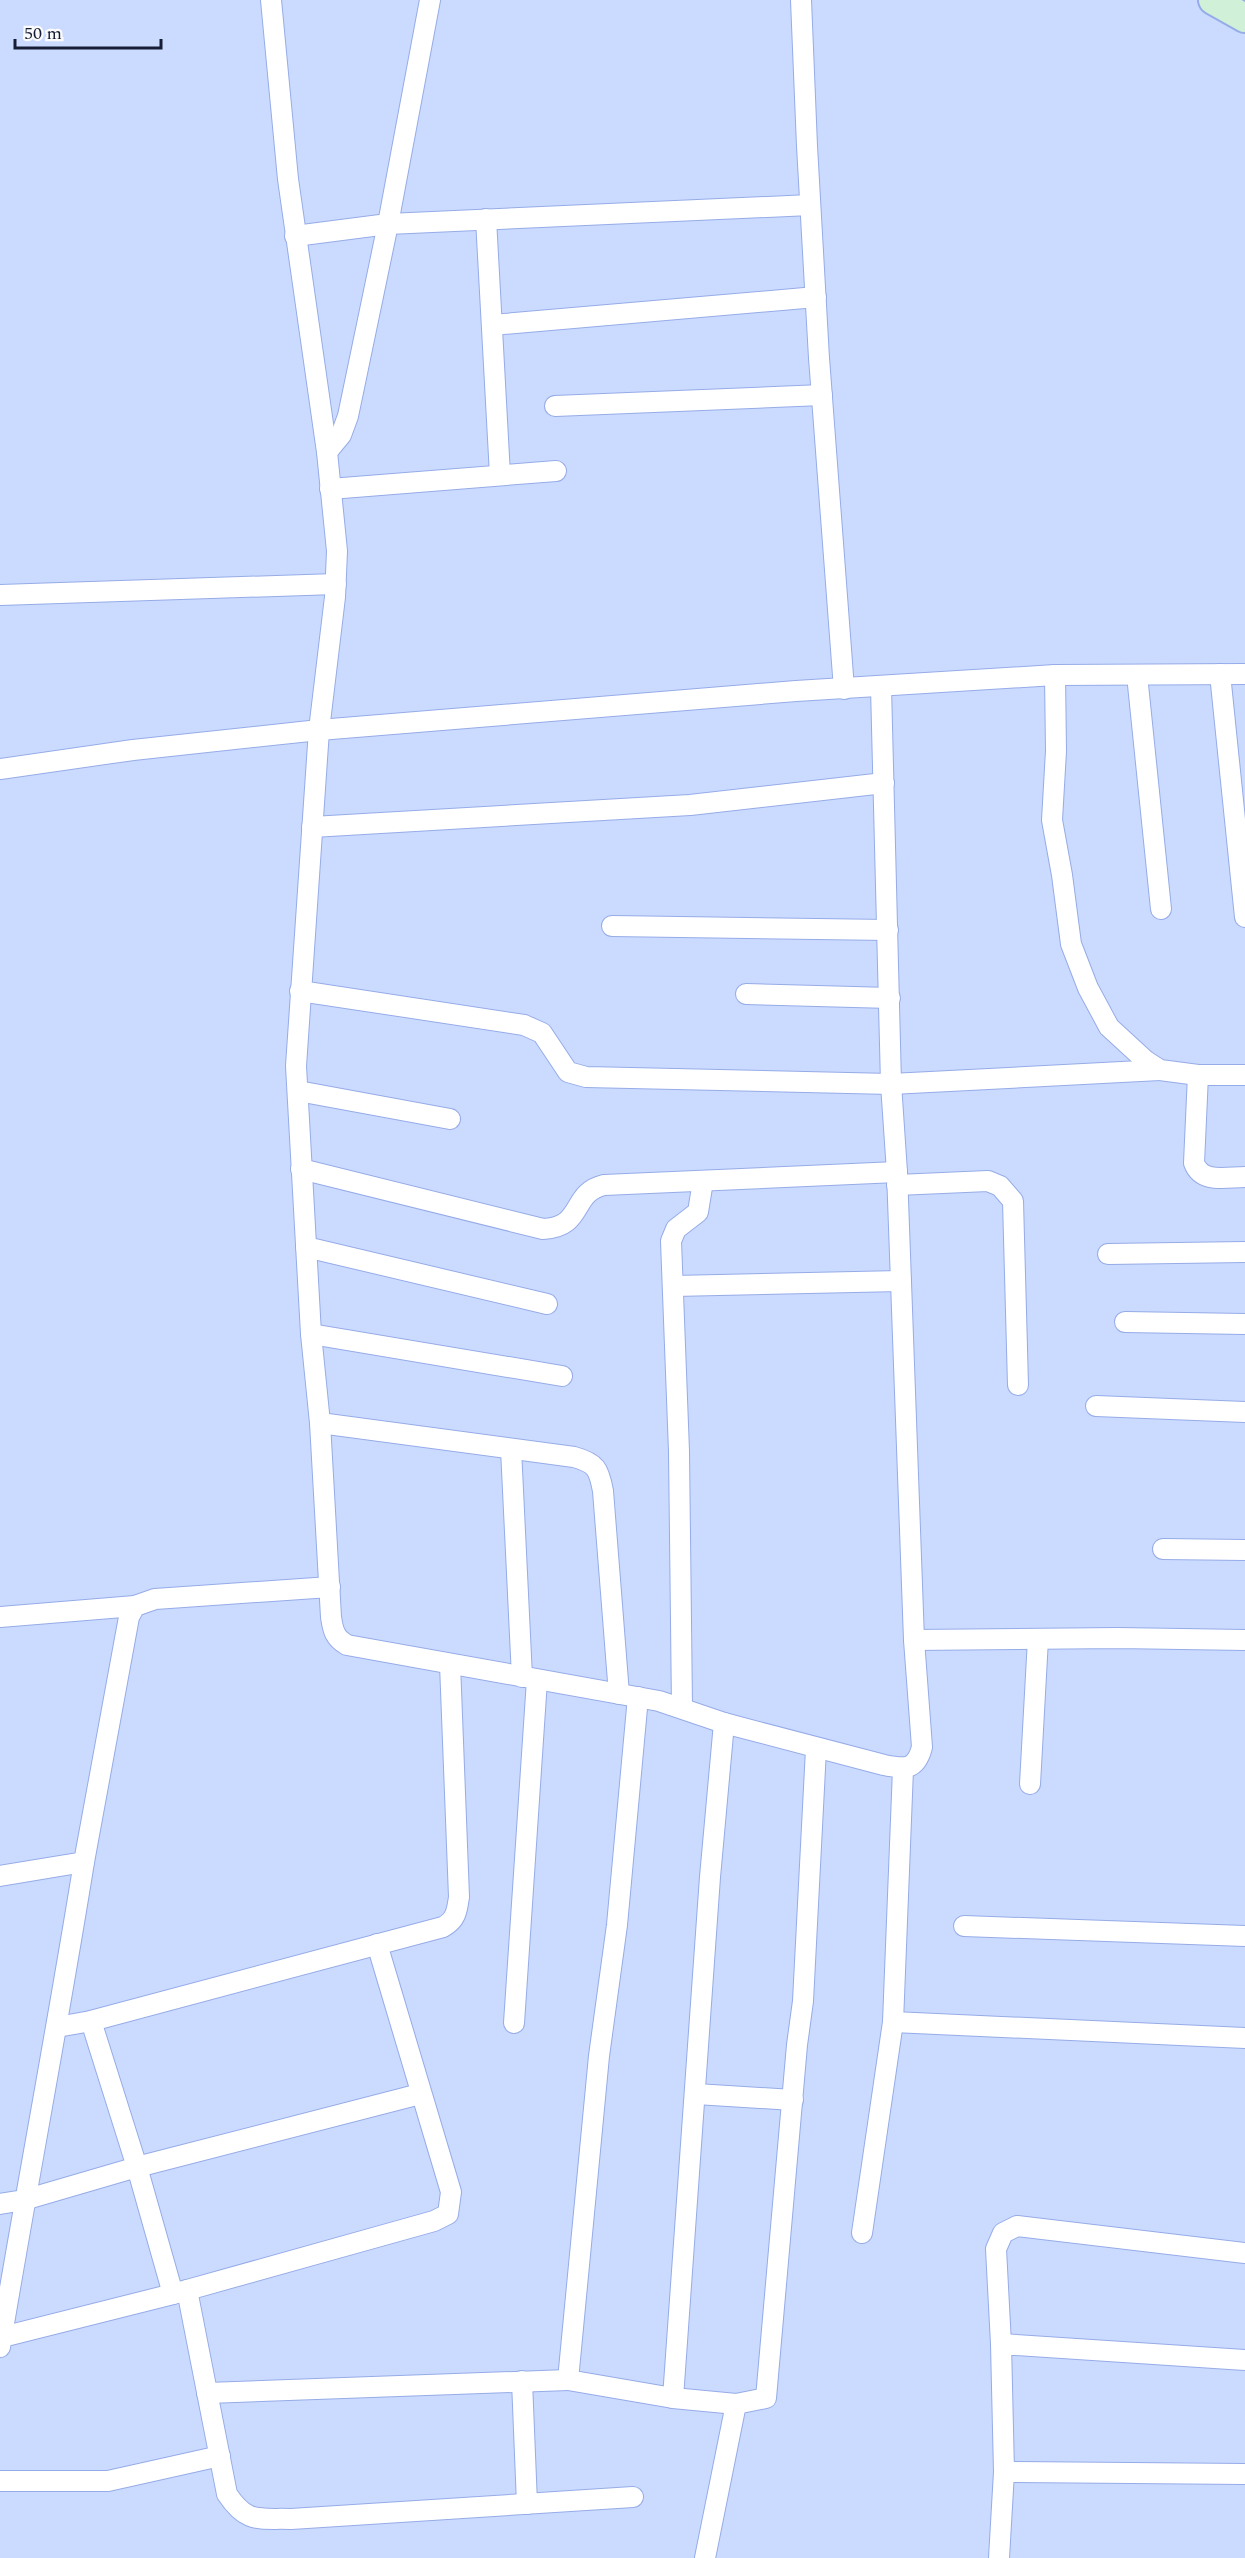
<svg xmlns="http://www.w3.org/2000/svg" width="1245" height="2558" font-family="Spectral,serif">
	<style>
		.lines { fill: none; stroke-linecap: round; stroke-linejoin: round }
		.minor-casing { stroke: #96ace8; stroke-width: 22 }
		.secondary-casing { stroke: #96ace8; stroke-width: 32 }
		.minor { stroke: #fff; stroke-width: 20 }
		.secondary { stroke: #d0f1d7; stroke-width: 28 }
	</style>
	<rect width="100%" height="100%" fill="#cbdaff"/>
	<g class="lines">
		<defs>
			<g id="minor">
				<path d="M271,0L288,179L327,452L337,551L335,597L319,730L296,1066L311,1334L320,1423L331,1617C333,1631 335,1638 347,1645L659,1701L724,1723L884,1765C904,1769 916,1771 922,1747L914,1640L897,1172L891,1084L881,687"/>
				<polyline points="801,0 807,146 819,358 844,689"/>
				<polyline points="486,219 500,475"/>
				<polyline points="295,236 388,224 810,205"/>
				<polyline points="492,325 816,297"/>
				<polyline points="555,406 822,395"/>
				<polyline points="327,452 341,435 348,416 388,224 430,0"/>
				<polyline points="330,489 556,471"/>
				<polyline points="0,595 336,584"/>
				<polyline points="1220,674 1245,917"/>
				<polyline points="1055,675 1056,751 1052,820 1062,875 1071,944 1088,988 1109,1027 1146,1061 1160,1070 1198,1075 1245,1075"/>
				<polyline points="1137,675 1161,909"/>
				<polyline points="0,769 133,750 319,730 796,691 1055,675 1245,674"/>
				<polyline points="312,827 690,805 884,783"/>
				<polyline points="612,926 888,930"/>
				<polyline points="300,991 524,1025 542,1033 568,1072 586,1077 891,1084 1160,1070"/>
				<polyline points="746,994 890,998"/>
				<path d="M1198,1075L1194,1163C1202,1184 1226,1177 1245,1177"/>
				<polyline points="298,1091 450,1119"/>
				<path d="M301,1169L543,1229C585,1227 570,1193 604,1185L897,1172"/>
				<polyline points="897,1185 988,1181 1000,1186 1013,1201 1018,1385"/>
				<polyline points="306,1247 547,1304"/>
				<polyline points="1108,1254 1245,1252"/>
				<polyline points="674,1286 901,1281"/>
				<polyline points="1125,1322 1245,1324"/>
				<polyline points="311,1334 562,1376"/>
				<polyline points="1096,1406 1245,1412"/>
				<path d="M320,1423L574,1457C596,1463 599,1469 603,1491L619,1694"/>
				<polyline points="511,1449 522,1677"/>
				<polyline points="1163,1549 1245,1550"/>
				<polyline points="0,1617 135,1606"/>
				<polyline points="914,1640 1118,1638 1245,1640"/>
				<polyline points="638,1697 617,1925 599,2056 568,2380 673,2398 736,2404"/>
				<polyline points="682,1707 679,1451 671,1241 676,1229 698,1212 703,1181"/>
				<polyline points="1030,1784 1038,1639"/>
				<polyline points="0,1876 84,1862 129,1617 135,1606 155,1599 330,1587"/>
				<polyline points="964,1926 1245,1936"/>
				<polyline points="91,2021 137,2167 173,2294"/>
				<polyline points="893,2022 1245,2038"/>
				<polyline points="514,2023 537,1680"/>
				<path d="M57,2027L91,2021L443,1927C456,1920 457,1911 459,1897L450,1664"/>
				<polyline points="696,2094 793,2100"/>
				<polyline points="0,2204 24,2200 137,2167 420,2094"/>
				<polyline points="862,2233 893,2022 903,1769"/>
				<path d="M187,2290L227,2494C247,2524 258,2518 291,2519L633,2497"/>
				<polyline points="2,2337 173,2294 434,2221 448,2214 451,2192 377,1944"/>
				<polyline points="1001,2344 996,2249 1003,2233 1017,2226 1245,2253"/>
				<path d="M0,2347C27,2185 58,2024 84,1862"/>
				<polyline points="522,2381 527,2504"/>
				<polyline points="207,2393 568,2380"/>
				<polyline points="673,2398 710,1877 724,1723"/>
				<polyline points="1004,2472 1245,2474"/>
				<polyline points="0,2481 108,2481 220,2456"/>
				<polyline points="705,2558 736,2404 766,2398 797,2045 803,2001 816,1749"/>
				<polyline points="999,2558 1004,2472 1001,2344 1245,2360"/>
			</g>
			<polyline id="secondary" points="1213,0 1245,18"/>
		</defs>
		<use href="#minor" class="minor-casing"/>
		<use href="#secondary" class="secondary-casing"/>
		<use href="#minor" class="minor"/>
		<use href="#secondary" class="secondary"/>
	</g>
	<path d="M15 39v9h146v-9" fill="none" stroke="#161e35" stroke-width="3"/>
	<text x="24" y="39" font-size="18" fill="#161e35" stroke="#fbfbfb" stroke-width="4.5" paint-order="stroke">50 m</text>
</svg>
